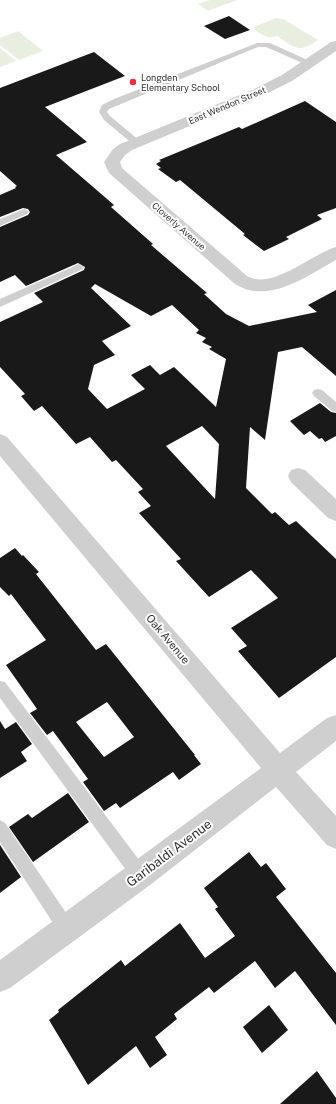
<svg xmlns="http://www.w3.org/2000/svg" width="336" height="1104" font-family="'Public Sans',sans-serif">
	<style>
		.green { fill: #e9efe0 }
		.building { fill: #191919; fill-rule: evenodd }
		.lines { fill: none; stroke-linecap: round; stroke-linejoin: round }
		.service { fill: #cfcfcf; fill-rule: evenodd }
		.minor { fill: #cfcfcf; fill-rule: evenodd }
		.tertiary { fill: #cfcfcf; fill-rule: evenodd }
		.poi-dot { fill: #f12c3f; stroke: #fff; stroke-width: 1.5 }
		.labels { text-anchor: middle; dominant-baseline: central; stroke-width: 4; stroke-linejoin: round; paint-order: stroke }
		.far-poi-label { font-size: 9px; fill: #323232; stroke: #fff; text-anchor: start }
		.far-street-label { font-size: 9px; fill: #323232; stroke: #fff }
		.street-label { font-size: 11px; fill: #323232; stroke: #fff }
		.near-street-label { font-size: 13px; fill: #323232; stroke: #fff }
	</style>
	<rect width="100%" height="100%" fill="#fff"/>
	<g class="green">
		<polygon points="210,0 237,0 208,11 198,4"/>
		<path d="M276,18L283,19L318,40C298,54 296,48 277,36C267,39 263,35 255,30L254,27Z"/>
		<polygon points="18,31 43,51 19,60 0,45 0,38"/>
		<polygon points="0,48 16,61 0,67"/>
	</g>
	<g class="building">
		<polygon points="229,16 250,30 225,39 204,26"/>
		<path d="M94,52L125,76L45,107L87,142L56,155L114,205L111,207L153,244L151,245L207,293L204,294L226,314L249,326L317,312L308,305L336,290V376L302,347L278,352L265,440L250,427L246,488L272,514L275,512L289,525L296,521L336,559V657L279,698L238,651L247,646L231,628L278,598L251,570L209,597L176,561L181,559L139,513L151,506L138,492L143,489L116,460L112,462L90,437L76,444L42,406L34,411L21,396L25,394L0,367V322L43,302L34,293L84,270L85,267L78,263L26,286L15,275L0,282V227L28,215L30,212L28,209L23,208L0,217V195L16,188L15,187L17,186L0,171V88ZM95,284L151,316L172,305L199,330L196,333L206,338L202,342L212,347L209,349L226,359L216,407L174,367L160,375L150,365L131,375L145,389L107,409L88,389L94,365L115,355L102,341L131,326L91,288ZM202,426L219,444L215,499L166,446Z"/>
		<polygon points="305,101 336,122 336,208 317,215 322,219 286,237 289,239 264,251 243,235 245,234 180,180 176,182 158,169 161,168 156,164 161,161 159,160 239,127 242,129"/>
		<polygon points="320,403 331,412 336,413 336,436 325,442 322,438 319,439 310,431 304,435 290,421"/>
		<path d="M15,548L22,556L23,555L39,572L36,574L96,650L106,644L195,755H194L201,764L179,780L173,772L120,808L116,803L104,811L83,782L88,779L53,731L47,735L30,713L37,709L6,665L46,640L11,594L9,596L0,587V558ZM107,702L134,737L104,757L76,722Z"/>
		<polygon points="0,721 5,729 16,722 32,744 21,752 27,761 0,778"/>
		<polygon points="68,793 89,822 33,862 9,827 28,814 32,818"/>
		<polygon points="0,845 21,877 0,893"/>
		<polygon points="249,852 261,867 266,863 286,889 276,897 336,973 336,1025 295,971 275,988 255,961 214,993 209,987 174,1014 177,1019 155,1037 167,1055 150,1068 136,1046 88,1085 49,1020 59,1012 58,1010 121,960 125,966 180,923 205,958 235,936 215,909 218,907 204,888"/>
		<polygon points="269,1005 288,1030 262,1053 243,1027"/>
		<polygon points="317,1071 336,1098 336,1104 280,1104"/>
	</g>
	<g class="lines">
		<g class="service">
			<polygon points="257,43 270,43 314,63 310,66 307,65 266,47 258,47 109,109 107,112 110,116 140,141 142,143 140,145 134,145 104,120 99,112 102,105 114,99"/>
			<polygon points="24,209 27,210 29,212 27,214 0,226 0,219"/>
			<polygon points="79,264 84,267 83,269 0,307 0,299"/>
			<polygon points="318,389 322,390 336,402 336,412 332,411 314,396 312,393 314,390"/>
			<polygon points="0,681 5,682 146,869 148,875 146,881 140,883 134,881 0,698"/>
			<polygon points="0,820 5,823 73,923 75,929 73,935 67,937 61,935 0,842"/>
		</g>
		<g class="minor">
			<path d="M336,41V51L292,81L262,96L132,150L125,155L120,162L122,168L247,276C272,291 311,254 336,247V260C307,276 268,305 235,284L109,173L104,162L113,149L120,144L252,90L282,75L331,42Z"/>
			<polygon points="298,468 305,470 336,499 336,521 328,518 291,482 288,476 291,470"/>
		</g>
		<polygon class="tertiary" points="0,434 7,437 280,753 327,718 336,715 336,741 296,772 336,816 336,849 327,845 276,787 150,885 10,988 0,992 0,960 261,768 0,456"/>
	</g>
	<circle class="poi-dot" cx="133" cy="82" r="4"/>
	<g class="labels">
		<g class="far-poi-label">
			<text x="141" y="77">Longden<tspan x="141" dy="10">Elementary School</tspan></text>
		</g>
		<g class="far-street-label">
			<text transform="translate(227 105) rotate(-23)">East Wendon Street</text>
			<text transform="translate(179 226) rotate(41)">Cloverly Avenue</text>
		</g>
		<g class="street-label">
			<text transform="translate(168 639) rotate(50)">Oak Avenue</text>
		</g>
		<g class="near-street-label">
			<text transform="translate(169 853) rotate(-37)">Garibaldi Avenue</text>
		</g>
	</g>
</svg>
